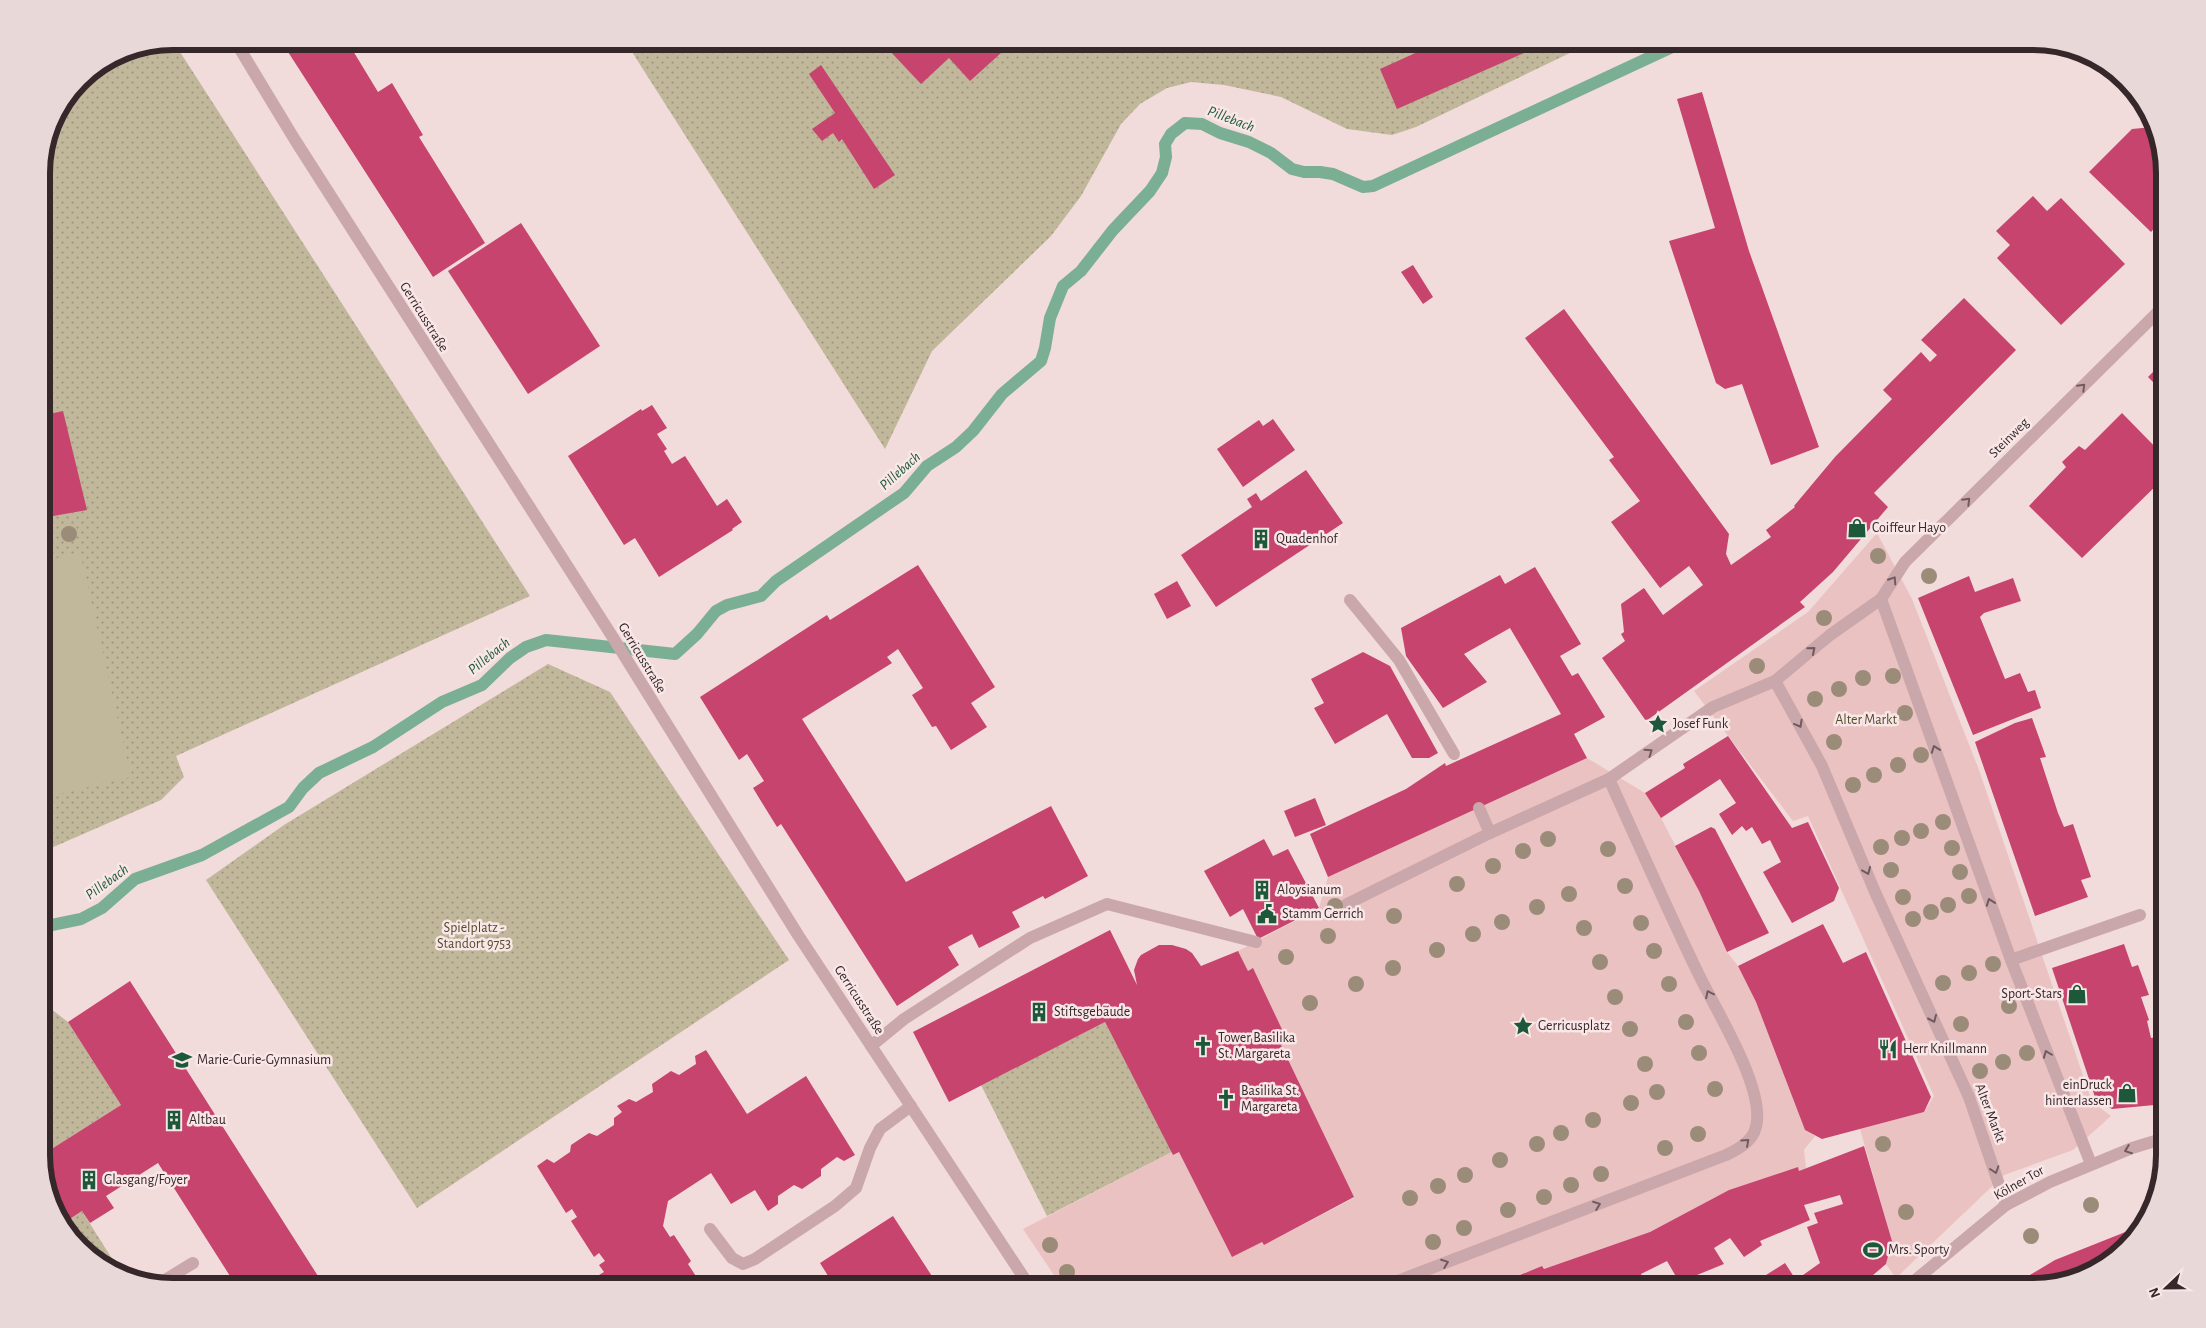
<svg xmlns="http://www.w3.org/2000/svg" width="2206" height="1328" font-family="'Alegreya Sans',sans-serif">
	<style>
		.green { fill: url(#green-dots) }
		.pitch { fill: #c1b89b }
		.plaza { fill: #eac2c2 }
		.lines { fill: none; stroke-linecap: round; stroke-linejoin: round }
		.stream { stroke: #7aaf93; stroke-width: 12 }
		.building { fill: #c6446d }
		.service { stroke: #caa7aa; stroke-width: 12 }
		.minor { stroke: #caa7aa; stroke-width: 12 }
		.tree { fill: #9b8c7a }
		.oneway { stroke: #715a5e }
		.labels { text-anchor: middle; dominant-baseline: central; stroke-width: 5; stroke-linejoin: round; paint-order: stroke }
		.street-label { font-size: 14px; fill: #36272b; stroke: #f9e7e7 }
		.poi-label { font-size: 14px; fill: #36272b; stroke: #f9e7e7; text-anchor: start }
		.park-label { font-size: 14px; fill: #544c2b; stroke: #f9e7e7 }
		.water-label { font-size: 15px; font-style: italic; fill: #1d583b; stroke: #f9e7e7 }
		.rim { fill: none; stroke: #36272b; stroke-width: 6 }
	</style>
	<defs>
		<pattern id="green-dots" width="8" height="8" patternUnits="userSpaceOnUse" patternTransform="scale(1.25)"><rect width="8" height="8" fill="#c1b89b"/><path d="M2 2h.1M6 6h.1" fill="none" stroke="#9e967f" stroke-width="1.8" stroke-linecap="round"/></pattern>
	</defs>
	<rect width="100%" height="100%" fill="#f2dbdb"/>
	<g class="green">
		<polygon points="173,41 530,596 176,756 184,777 161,800 42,852 42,164 51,122 80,80 123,51"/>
		<polygon points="625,41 1595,41 1416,127 1392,135 1347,129 1281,97 1224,85 1191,82 1167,88 1140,104 1121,124 1081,196 1051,236 932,351 885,449"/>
		<polygon points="548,664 610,692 789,960 417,1208 206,880 284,825"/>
		<polygon points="51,1009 68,1022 121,1105 42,1155 42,1011"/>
		<polygon points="1105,1022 1172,1152 1047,1216 981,1085"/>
		<polygon points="82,1211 121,1273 107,1269 62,1224"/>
	</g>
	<polygon class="pitch" points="80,552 131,777 42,798 42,562"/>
	<g class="plaza">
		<polygon points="1877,533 1912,599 1979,770 2092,1102 2111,1116 2073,1150 2004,1175 1896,1278 1886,1264 1892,1241 1860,1129 1924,1112 1934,1096 1808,816 1793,821 1694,691 1808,612"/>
		<polygon points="1587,758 1645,793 1661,818 1699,891 1727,952 1738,966 1756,1002 1805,1130 1815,1136 1804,1150 1806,1168 1799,1171 1798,1167 1729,1190 1650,1232 1544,1269 1542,1266 1490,1287 1062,1287 1023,1229 1172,1152 1173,1155 1179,1152 1264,1245 1354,1198 1281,1045 1288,1042 1252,969 1248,971 1238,951 1319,908 1328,877"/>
	</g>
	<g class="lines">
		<polyline class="stream" points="42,927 81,919 102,908 135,879 202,855 289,807 303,788 319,773 373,747 442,702 482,685 510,658 526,647 546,640 675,654 697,634 716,611 727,605 761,596 776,581 904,493 927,466 956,447 973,431 1002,394 1041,361 1045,348 1050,318 1063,286 1081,271 1113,230 1150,191 1162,173 1166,157 1165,144 1171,134 1185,123 1202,124 1220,133 1249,142 1271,153 1292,169 1304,172 1320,172 1333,174 1363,187 1373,186 1685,41"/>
	</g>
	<g class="building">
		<polygon points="281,41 347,41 378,92 392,83 423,135 419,137 485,243 433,277"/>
		<polygon points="899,41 983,41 991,50 996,46 1001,53 970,81 949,58 921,84 889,50"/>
		<polygon points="1442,41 1518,41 1524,53 1397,109 1380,69"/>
		<polygon points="821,65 895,175 874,189 842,139 839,142 833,133 822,141 812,129 835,113 809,74"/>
		<polygon points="1702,92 1749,251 1819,447 1771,465 1742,384 1725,389 1716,383 1669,241 1715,228 1677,99"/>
		<polygon points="2153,127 2164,164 2164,217 2151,232 2089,172 2132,129"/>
		<polygon points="2033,196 2047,211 2061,198 2125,264 2061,325 1997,258 2010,245 1996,231"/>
		<polygon points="521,223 600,346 528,394 448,271"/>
		<polygon points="1413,265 1433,297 1423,304 1401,272"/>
		<polygon points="1964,298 2016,350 1874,493 1888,507 1833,572 1800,602 1805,607 1646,721 1602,658 1625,641 1621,634 1624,632 1621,604 1644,588 1663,615 1703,585 1689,566 1660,588 1611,522 1640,501 1609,460 1614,457 1525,338 1564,309 1729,534 1726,554 1731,565 1771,537 1766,530 1795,507 1794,506 1835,457 1892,399 1883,390 1921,352 1930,362 1937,355 1921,340"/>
		<polygon points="2165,360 2165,394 2148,377"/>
		<polygon points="42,403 45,415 63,411 87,510 42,518"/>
		<polygon points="652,405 667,428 657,434 667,449 664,451 672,464 685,456 717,506 727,499 742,522 732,529 733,530 659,577 635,538 624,545 568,456 641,409 642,411"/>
		<polygon points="2122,413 2165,457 2165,477 2082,558 2029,506 2066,467 2062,462 2079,446 2085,450"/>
		<polygon points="1273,419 1295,450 1243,487 1217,449 1259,420 1263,426"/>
		<polygon points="1306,470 1343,523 1216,607 1181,555 1252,507 1247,499 1256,493 1261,501"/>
		<polygon points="918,565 995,687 971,703 987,727 951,750 936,726 932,727 912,695 923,688 898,649 887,657 892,663 802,719 906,882 1051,806 1088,876 1045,899 1043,896 1012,912 1020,927 979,948 972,934 948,947 959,965 897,1006 781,824 777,827 753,788 764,781 747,754 739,760 700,697 827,615 830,620"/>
		<polygon points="1535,567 1581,644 1560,656 1572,676 1578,673 1605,717 1574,734 1587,758 1328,877 1310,834 1406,789 1445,763 1446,766 1561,714 1510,628 1464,654 1487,682 1443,708 1406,656 1401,628 1500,575 1505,584"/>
		<polygon points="1969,576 1975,592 2013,578 2021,601 1984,613 1980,617 2005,679 2020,673 2028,692 2035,690 2041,708 1973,735 1918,598"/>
		<polygon points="1177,581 1191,606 1167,619 1154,594"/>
		<polygon points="1363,652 1390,666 1438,753 1429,758 1412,758 1387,714 1335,744 1314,708 1324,703 1311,679"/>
		<polygon points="2032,718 2046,757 2040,758 2058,813 2064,827 2073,824 2091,877 2081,880 2088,897 2035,916 1975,742 2015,723"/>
		<polygon points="1728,736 1792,828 1808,822 1839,888 1834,901 1792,923 1763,872 1781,862 1770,840 1762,844 1752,827 1746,831 1742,826 1732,835 1719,814 1736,803 1720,779 1661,818 1645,793 1685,768 1683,764"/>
		<polygon points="2165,776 2165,803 2164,803 2156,779"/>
		<polygon points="1315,798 1326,825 1295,837 1284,811"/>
		<polygon points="1711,827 1715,829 1769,933 1727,952 1699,891 1675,846"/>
		<polygon points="1264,839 1273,856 1288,849 1319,908 1258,939 1243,909 1230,917 1204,871"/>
		<polygon points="1823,924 1843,963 1866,952 1931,1097 1924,1112 1822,1139 1805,1130 1756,1002 1738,966"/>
		<polygon points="1110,930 1137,985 1134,970 1138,959 1141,955 1159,945 1172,945 1186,949 1192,953 1201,966 1238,951 1248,971 1253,968 1288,1042 1281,1045 1354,1197 1264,1245 1262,1242 1232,1257 1179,1152 1173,1155 1105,1022 949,1102 913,1032"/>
		<polygon points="2124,944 2132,967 2138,965 2149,995 2141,997 2149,1020 2147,1021 2151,1038 2165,1036 2165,1104 2112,1109 2096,1100 2052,968"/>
		<polygon points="130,981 228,1135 325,1287 237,1287 158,1163 106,1196 114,1208 90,1223 82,1211 62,1224 59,1221 42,1164 42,1155 121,1105 68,1022"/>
		<polygon points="706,1050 747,1114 806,1076 855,1155 844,1161 837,1157 821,1169 821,1176 802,1189 794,1185 778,1196 778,1204 768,1211 755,1190 731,1204 711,1173 668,1201 663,1226 670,1237 674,1235 691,1261 688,1264 703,1287 593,1287 589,1281 604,1272 599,1265 605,1261 599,1253 594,1257 571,1221 577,1217 572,1209 566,1213 537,1166 547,1159 554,1163 570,1152 571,1145 589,1133 597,1136 614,1125 614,1118 622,1112 617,1106 629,1099 636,1102 653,1092 652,1084 671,1071 679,1075 696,1064 695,1056"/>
		<polygon points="1864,1146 1892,1241 1886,1264 1859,1287 1764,1287 1770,1282 1766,1275 1785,1263 1796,1280 1820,1263 1807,1227 1818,1223 1814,1213 1843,1204 1840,1195 1804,1205 1810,1220 1760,1241 1762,1245 1744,1257 1730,1238 1714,1248 1724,1264 1697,1275 1699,1281 1711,1276 1717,1287 1682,1287 1667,1261 1641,1274 1643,1278 1629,1287 1491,1287 1542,1266 1544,1269 1650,1232 1729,1190 1798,1167 1799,1171"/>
		<polygon points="893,1216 939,1287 835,1287 820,1263"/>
		<polygon points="2143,1225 2099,1269 2033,1287 2010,1287 2055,1260"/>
	</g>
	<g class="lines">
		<g class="service">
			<polyline points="1350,600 1399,660 1454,754"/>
			<polyline points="1479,808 1490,833"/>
			<polyline points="2011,960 2140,915"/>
			<polyline points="871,1046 904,1019 1030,938 1107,904 1256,942"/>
			<polyline points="710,1229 732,1258 743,1264 755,1259 835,1206 856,1188 870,1148 880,1129 911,1106"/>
			<polyline points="160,1283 193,1263"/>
		</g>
		<g class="minor">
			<polyline points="235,41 295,140 612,636 798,935 1030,1287"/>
			<polyline points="1881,599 2011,960 2091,1164"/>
			<polyline points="1775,681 1822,766 1875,892 1969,1097 2006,1205"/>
			<polyline points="1347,904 1490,833 1609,779 1713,707 1775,681 1830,635 1881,599 1905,562 2165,305"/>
			<path d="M1382,1287L1726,1155C1741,1148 1756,1139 1757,1121C1761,1082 1717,1012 1699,975C1668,911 1639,845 1609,779"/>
			<polyline points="1907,1287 2006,1205 2050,1182 2132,1148 2165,1138"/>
		</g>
	</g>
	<g class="tree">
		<circle cx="69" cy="534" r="8"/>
		<circle cx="1878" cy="556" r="8"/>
		<circle cx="1929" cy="576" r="8"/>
		<circle cx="1824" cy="618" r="8"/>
		<circle cx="1757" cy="666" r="8"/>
		<circle cx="1893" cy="676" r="8"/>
		<circle cx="1863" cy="678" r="8"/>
		<circle cx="1839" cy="689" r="8"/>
		<circle cx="1815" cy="699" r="8"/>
		<circle cx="1905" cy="713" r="8"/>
		<circle cx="1834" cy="742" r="8"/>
		<circle cx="1921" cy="755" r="8"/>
		<circle cx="1898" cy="765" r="8"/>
		<circle cx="1874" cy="775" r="8"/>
		<circle cx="1853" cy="785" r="8"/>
		<circle cx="1943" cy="822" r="8"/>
		<circle cx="1921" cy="831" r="8"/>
		<circle cx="1902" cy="838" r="8"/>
		<circle cx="1548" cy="839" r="8"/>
		<circle cx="1881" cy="847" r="8"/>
		<circle cx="1952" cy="848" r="8"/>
		<circle cx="1608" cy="849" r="8"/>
		<circle cx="1523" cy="851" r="8"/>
		<circle cx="1493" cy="866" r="8"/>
		<circle cx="1891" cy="870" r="8"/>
		<circle cx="1960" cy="872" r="8"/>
		<circle cx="1457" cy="884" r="8"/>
		<circle cx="1625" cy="886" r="8"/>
		<circle cx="1569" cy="894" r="8"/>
		<circle cx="1969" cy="896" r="8"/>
		<circle cx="1903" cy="897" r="8"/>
		<circle cx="1948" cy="905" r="8"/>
		<circle cx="1335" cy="906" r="8"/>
		<circle cx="1537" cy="907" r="8"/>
		<circle cx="1931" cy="912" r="8"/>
		<circle cx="1394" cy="916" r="8"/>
		<circle cx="1913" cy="919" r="8"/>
		<circle cx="1502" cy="922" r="8"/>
		<circle cx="1641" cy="923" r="8"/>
		<circle cx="1584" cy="928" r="8"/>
		<circle cx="1473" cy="934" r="8"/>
		<circle cx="1328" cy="936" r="8"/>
		<circle cx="1437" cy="950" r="8"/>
		<circle cx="1654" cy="951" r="8"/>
		<circle cx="1286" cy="957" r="8"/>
		<circle cx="1600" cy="962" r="8"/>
		<circle cx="1993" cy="964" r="8"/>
		<circle cx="1393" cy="968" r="8"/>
		<circle cx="1969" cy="973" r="8"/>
		<circle cx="1943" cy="983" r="8"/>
		<circle cx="1356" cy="984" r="8"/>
		<circle cx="1669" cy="984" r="8"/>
		<circle cx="1615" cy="997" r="8"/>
		<circle cx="1310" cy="1003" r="8"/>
		<circle cx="2009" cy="1006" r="8"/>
		<circle cx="1686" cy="1022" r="8"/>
		<circle cx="1961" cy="1024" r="8"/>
		<circle cx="1630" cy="1029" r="8"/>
		<circle cx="1699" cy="1053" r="8"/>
		<circle cx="2027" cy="1053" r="8"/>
		<circle cx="2003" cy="1062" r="8"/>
		<circle cx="1645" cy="1064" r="8"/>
		<circle cx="1980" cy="1071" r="8"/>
		<circle cx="1715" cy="1089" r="8"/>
		<circle cx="1657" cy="1092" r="8"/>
		<circle cx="1631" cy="1103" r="8"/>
		<circle cx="1593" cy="1120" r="8"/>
		<circle cx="1561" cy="1133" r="8"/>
		<circle cx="1698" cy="1134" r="8"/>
		<circle cx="1537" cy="1144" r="8"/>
		<circle cx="1883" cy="1144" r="8"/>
		<circle cx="1665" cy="1148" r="8"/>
		<circle cx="1500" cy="1160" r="8"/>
		<circle cx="1601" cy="1174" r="8"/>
		<circle cx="1465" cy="1175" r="8"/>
		<circle cx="1571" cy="1185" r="8"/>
		<circle cx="1438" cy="1186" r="8"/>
		<circle cx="1544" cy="1197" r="8"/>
		<circle cx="1410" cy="1198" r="8"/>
		<circle cx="2091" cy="1205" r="8"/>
		<circle cx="1508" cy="1210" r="8"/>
		<circle cx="1906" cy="1212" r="8"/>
		<circle cx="1464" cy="1228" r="8"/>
		<circle cx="2031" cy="1236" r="8"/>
		<circle cx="1433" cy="1242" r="8"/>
		<circle cx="1050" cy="1245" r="8"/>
		<circle cx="1067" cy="1272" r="8"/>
	</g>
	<defs><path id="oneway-chevron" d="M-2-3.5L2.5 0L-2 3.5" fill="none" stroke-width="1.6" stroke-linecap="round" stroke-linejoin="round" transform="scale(1.25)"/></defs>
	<g class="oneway">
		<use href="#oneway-chevron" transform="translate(2082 387) rotate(-45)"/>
		<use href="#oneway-chevron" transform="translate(1967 501) rotate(-45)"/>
		<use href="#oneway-chevron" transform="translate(1893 580) rotate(-57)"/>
		<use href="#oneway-chevron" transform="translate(1812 650) rotate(-40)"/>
		<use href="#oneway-chevron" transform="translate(1799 724) rotate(61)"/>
		<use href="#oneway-chevron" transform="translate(1935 749) rotate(-110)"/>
		<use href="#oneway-chevron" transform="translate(1649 752) rotate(-35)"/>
		<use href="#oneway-chevron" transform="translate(1867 871) rotate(67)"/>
		<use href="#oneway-chevron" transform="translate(1990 902) rotate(-110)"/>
		<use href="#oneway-chevron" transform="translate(1709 994) rotate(-116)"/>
		<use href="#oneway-chevron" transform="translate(1933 1019) rotate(66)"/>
		<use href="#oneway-chevron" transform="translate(2047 1054) rotate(-111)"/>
		<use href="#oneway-chevron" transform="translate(1746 1142) rotate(-42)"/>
		<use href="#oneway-chevron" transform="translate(2128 1150) rotate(159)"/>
		<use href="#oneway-chevron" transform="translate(1995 1170) rotate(72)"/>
		<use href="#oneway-chevron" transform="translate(1597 1205) rotate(-21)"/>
		<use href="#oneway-chevron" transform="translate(1445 1263) rotate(-21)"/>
	</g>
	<defs>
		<symbol id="shop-bare" viewBox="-9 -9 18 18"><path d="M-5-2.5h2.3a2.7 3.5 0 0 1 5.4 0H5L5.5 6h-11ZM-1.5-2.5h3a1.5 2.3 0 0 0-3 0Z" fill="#1d583b" stroke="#f9e7e7" stroke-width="2.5" paint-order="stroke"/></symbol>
		<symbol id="building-bare" viewBox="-9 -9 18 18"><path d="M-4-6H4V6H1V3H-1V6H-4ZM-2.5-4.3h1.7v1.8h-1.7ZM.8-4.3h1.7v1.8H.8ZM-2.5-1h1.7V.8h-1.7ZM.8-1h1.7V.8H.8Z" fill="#1d583b" stroke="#f9e7e7" stroke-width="2.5" paint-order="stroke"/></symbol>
		<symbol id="sight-bare" viewBox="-9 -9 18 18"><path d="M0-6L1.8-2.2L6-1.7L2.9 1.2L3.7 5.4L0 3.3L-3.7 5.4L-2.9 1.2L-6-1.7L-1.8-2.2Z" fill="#1d583b" stroke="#f9e7e7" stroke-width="2.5" paint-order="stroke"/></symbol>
		<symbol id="civic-bare" viewBox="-9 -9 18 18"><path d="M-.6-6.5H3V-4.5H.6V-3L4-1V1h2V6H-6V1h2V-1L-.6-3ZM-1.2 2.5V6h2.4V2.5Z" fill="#1d583b" stroke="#f9e7e7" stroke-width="2.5" paint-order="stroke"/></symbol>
		<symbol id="church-bare" viewBox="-9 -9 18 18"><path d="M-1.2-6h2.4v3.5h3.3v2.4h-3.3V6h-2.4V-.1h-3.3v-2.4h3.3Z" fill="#1d583b" stroke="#f9e7e7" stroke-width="2.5" paint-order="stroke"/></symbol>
		<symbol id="restaurant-bare" viewBox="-9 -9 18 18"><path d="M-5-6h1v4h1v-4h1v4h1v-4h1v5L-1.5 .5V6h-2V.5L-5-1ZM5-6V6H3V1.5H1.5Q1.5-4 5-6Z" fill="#1d583b" stroke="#f9e7e7" stroke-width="2.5" paint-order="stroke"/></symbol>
		<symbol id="school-bare" viewBox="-9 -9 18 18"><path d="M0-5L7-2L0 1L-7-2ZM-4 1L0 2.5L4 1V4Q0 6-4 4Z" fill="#1d583b" stroke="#f9e7e7" stroke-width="2.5" paint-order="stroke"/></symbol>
		<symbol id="stadium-bare" viewBox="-9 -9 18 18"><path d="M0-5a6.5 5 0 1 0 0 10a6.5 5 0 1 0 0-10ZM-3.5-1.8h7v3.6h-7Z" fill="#1d583b" stroke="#f9e7e7" stroke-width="2.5" paint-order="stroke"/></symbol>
	</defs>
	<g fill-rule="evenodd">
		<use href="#shop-bare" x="1843" y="514" width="28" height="28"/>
		<use href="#building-bare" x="1247" y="525" width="28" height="28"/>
		<use href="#sight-bare" x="1644" y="710" width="28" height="28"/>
		<use href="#building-bare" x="1248" y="876" width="28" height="28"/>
		<use href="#civic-bare" x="1253" y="900" width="28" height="28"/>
		<use href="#shop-bare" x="2063" y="980" width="28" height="28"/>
		<use href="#building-bare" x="1025" y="998" width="28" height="28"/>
		<use href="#sight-bare" x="1509" y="1012" width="28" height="28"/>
		<use href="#church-bare" x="1189" y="1032" width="28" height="28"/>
		<use href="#restaurant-bare" x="1874" y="1035" width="28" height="28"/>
		<use href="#school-bare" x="168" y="1046" width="28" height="28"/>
		<use href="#shop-bare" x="2113" y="1079" width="28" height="28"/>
		<use href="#church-bare" x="1212" y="1085" width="28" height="28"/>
		<use href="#building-bare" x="160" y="1106" width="28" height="28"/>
		<use href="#building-bare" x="75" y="1166" width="28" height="28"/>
		<use href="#stadium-bare" x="1859" y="1236" width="28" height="28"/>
	</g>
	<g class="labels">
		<g class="street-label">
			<text transform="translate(424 317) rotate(58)">Gerricusstraße</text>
			<text transform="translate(2009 438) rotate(-45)">Steinweg</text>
			<text transform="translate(642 658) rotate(59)">Gerricusstraße</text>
			<text transform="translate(859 1000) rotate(57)">Gerricusstraße</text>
			<text transform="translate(1990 1113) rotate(69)">Alter Markt</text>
			<text transform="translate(2019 1183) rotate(-30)">Kölner Tor</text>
		</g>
		<g class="poi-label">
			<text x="1872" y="528">Coiffeur Hayo</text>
			<text x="1276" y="539">Quadenhof</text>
			<text x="1673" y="724">Josef Funk</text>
			<text x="1277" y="890">Aloysianum</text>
			<text x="1282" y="914">Stamm Gerrich</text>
			<text x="2062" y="994" text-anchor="end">Sport-Stars</text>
			<text x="1054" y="1012">Stiftsgebäude</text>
			<text x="1538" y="1026">Gerricusplatz</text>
			<text x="1218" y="1038">Tower Basilika<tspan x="1218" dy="16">St. Margareta</tspan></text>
			<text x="1903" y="1049">Herr Knillmann</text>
			<text x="197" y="1060">Marie-Curie-Gymnasium</text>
			<text x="2112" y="1085" text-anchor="end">einDruck<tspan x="2112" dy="16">hinterlassen</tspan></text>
			<text x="1241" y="1091">Basilika St.<tspan x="1241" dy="16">Margareta</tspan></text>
			<text x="189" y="1120">Altbau</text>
			<text x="104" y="1180">Glasgang/Foyer</text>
			<text x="1888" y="1250">Mrs. Sporty</text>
		</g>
		<g class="park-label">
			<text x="1866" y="720">Alter Markt</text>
			<text x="474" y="928">Spielplatz -<tspan x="474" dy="16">Standort 9753</tspan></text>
		</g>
		<g class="water-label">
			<text transform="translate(1231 119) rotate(21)">Pillebach</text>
			<text transform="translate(900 471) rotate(-42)">Pillebach</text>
			<text transform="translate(489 656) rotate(-39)">Pillebach</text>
			<text transform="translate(107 882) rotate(-36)">Pillebach</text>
		</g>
	</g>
	<path d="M0 0H2206V1328H0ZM173 50H2033A123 123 0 0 1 2156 173V1155A123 123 0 0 1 2033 1278H173A123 123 0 0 1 50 1155V173A123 123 0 0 1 173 50Z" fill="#e9d8d8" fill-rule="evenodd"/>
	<path class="rim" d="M173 50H2033A123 123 0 0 1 2156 173V1155A123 123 0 0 1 2033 1278H173A123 123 0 0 1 50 1155V173A123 123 0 0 1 173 50Z"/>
	<g transform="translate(2166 1288) rotate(248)" stroke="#f9e7e7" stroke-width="4" paint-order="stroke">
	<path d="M0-4L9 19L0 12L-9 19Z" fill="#36272b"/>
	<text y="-8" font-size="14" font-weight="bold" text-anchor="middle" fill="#36272b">N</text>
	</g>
</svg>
